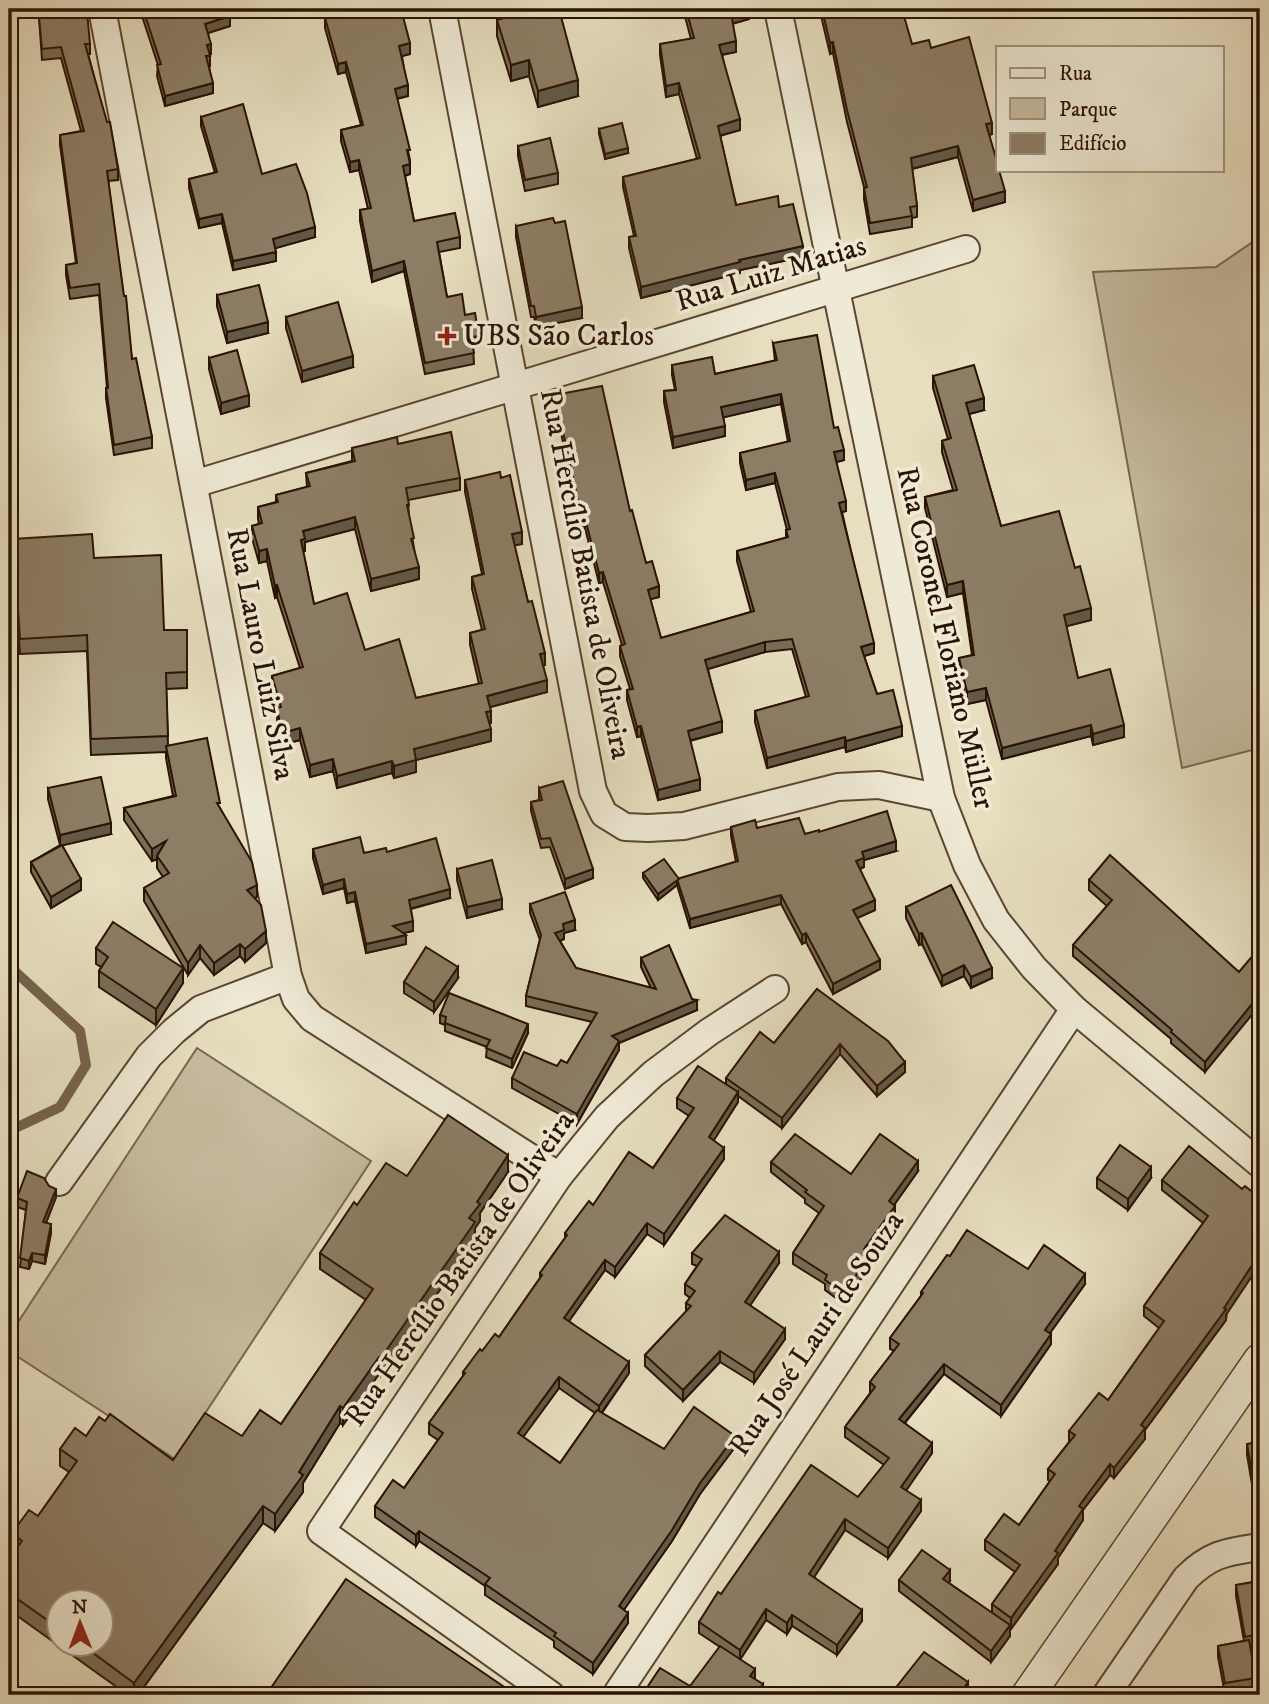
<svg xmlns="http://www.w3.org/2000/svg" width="1269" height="1704" font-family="'IM FELL DW Pica',serif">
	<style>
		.green { fill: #c6bb9f; stroke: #786751; stroke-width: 2 }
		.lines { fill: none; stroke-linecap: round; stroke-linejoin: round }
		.stream { stroke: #75634d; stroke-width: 10 }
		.minor-casing { stroke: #5a4632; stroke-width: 30 }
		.tertiary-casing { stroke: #5a4632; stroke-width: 35 }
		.minor { stroke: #efead5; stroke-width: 26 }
		.tertiary { stroke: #efead5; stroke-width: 32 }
		.wall { fill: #786c57; stroke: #2b1303; stroke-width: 2; fill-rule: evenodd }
		.shaded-wall { fill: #625847; stroke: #2b1303; stroke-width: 2 }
		.building { fill: #8c7d65; stroke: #2b1303; stroke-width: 2 }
		.poi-dot { fill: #8f2418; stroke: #efead5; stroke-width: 2.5 }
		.labels { text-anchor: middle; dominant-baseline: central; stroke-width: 7; stroke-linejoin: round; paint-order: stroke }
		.street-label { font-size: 30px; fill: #2b1303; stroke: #efead5 }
		.poi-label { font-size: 30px; fill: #2b1303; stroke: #efead5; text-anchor: start }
	</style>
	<rect width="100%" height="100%" fill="#e6debf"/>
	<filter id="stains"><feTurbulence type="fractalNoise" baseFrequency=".00286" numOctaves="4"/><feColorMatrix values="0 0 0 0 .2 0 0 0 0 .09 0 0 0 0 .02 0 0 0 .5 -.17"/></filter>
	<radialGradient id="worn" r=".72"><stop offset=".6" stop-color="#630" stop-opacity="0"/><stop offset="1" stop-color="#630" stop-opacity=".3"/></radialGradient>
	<g class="green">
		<polygon points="1260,237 1260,748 1182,768 1093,272 1216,267"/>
		<polygon points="197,1048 371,1161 175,1459 9,1351 9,1336"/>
	</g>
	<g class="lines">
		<g class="stream">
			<polyline points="9,17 13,9"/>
			<polyline points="9,966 80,1031 86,1065 60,1107 9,1131"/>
		</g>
		<defs>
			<g id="minor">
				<polyline points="102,9 288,976 296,999 312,1018 559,1176"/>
				<polyline points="442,9 593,791 604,814 625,827 648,828 684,826 838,787 879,785 941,798"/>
				<polyline points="778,9 941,798 967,865 996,920 1034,968 1074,1009 1260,1164"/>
				<polyline points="194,484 966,249"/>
				<polyline points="59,1182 149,1056 174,1031 201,1009 288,976"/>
				<polyline points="551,1695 321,1531 559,1176 607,1117 653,1074 709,1032 775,989"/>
				<polyline points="616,1695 1074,1009"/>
				<path d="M1106,1695L1186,1578C1211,1553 1227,1552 1260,1547"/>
			</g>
			<polyline id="tertiary" points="1028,1695 1260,1360"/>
		</defs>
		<use href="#minor" class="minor-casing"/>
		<use href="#tertiary" class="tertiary-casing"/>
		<use href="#minor" class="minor"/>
		<use href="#tertiary" class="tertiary"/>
	</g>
	<g class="wall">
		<polygon points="134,9 228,9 230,26 208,33 211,54 210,55 210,66 209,66 213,93 165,106 157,76 158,65 140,10 134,11"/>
		<polygon points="348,9 401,9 410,54 402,56 408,96 397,99 410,160 410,174 405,176 414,221 460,237 460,248 439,252 447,297 465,315 479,346 473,347 474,364 425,374 404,271 372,282 360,221 360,210 368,209 359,170 350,172 341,141 341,130 361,125 346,72 338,74 325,28 325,18 349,11"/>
		<polygon points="683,9 749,9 749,19 732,24 736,52 722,55 740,130 720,136 736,205 779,207 803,257 740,270 740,273 641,298 629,248 629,237 634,236 623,187 623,177 697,159 679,94 666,97 660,55 660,44 691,39"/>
		<polygon points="822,9 912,44 931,48 992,134 989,135 1005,202 973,211 958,157 912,169 917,206 917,217 912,218 912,227 870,234 864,199 864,187 847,122 833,53 830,54 822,20"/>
		<polygon points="39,17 90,44 90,54 88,54 118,169 118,180 108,181 132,359 152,437 152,448 114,455 106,398 106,388 107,388 99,295 70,299 66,275 66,265 76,263 60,145 60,135 81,131 61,58 42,60"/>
		<polygon points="497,20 578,96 538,107 529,76 511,81 497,36"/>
		<polygon points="201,117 262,174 315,237 275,248 276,261 233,270 222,223 199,228 189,188 189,179 215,173 201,126"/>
		<polygon points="599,129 628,153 605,159 599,134"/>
		<polygon points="518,146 558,173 558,184 525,191 518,156"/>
		<polygon points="516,226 582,318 536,327 534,317 531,317 516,237"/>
		<polygon points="217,295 268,333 227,343 217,306"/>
		<polygon points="286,317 353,367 302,382 286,328"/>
		<polygon points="773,343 834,428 844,460 836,462 846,511 842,512 874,653 864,656 877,694 902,736 846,752 845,747 767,768 755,722 755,711 806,697 792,649 765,652 708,669 722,732 690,741 700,790 658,800 641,736 637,737 627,700 627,690 630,689 620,656 620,646 622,645 603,582 599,583 585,528 582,529 555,406 555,395 630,511 646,563 659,597 650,599 661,638 751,612 737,561 737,551 786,538 786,530 787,530 775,483 746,490 740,463 740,453 788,442 781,404 723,417 725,436 673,448 664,402 664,391 675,390 672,375 672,365 715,374 775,361"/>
		<polygon points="209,358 249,406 221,414 209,369"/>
		<polygon points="933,376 984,410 969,414 1001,526 1075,568 1091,620 1066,626 1078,678 1124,737 1093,745 1091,736 1002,759 986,700 967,704 959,670 959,658 972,655 963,593 947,597 925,508 925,497 953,490 942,452 942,441 948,439 933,388"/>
		<polygon points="398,444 460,478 460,490 408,500 409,517 419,579 371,591 355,529 305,542 305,551 303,551 314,604 416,698 479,684 470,645 470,633 482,630 472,589 472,577 482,574 465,492 465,480 501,478 522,544 514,545 528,602 545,665 543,665 547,692 490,707 491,723 489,723 491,741 416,760 416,772 394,778 392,773 337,788 333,771 310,777 300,740 282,745 277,720 278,708 272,688 272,676 300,668 277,597 275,598 267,561 259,563 252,538 252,526 259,524 258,519 258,507 276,502 276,495 307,487 306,473 352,461 352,448"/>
		<polygon points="13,539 94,558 164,630 187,630 187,688 166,689 168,745 220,808 257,897 255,898 266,943 245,962 240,956 214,975 200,958 188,975 144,901 144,888 163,877 157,868 157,859 152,861 124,820 124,808 173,796 166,758 166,752 91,755 87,651 20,654 13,555"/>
		<polygon points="48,788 111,834 62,845 81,890 51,908 31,872 31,862 60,845 48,799"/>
		<polygon points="539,788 593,878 565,889 550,847 541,848 531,811 531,802 539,800"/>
		<polygon points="731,827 757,828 805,834 819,832 896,851 864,860 864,867 860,869 875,910 857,918 880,969 833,994 806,942 802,944 781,904 690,928 677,885 658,900 643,878 643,873 679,879 736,862 731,836"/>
		<polygon points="313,849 364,853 387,852 450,898 411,909 413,931 403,933 406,944 366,953 355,901 347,903 344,888 323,894 313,858"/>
		<polygon points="457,869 502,909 467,918 457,880"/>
		<polygon points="1089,880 1239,972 1205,1072 1171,1043 1171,1039 1073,956 1073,945 1107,906 1089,890"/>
		<polygon points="530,904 575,930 564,933 564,939 560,941 576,968 651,988 641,967 641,958 697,1010 619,1043 619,1050 577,1124 512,1088 512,1078 567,1063 592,1022 526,1006 526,996 540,940 530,913"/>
		<polygon points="906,907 992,978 971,988 964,976 942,986 922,944 919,945 906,918"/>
		<polygon points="96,948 183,983 156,1025 99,987 99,971 101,967 96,964"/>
		<polygon points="458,978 434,1012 404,993 404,982"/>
		<path d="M817,989L905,1072L877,1096L840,1054L782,1128L738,1096V1102L713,1140L724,1159L664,1245L647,1234L615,1277L605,1270L569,1321L629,1373L602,1413L664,1449L735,1447L700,1494L672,1541L623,1610L628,1623L593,1674L554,1647V1641L485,1595V1586L419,1541L416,1546L375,1517V1506L404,1488L438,1440L429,1434V1423L463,1376V1372L482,1351L499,1337L540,1278V1273L565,1238V1233L593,1205L653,1168L689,1116L677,1108V1098L726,1085V1078L774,1043ZM559,1388L595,1413L560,1463L523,1437Z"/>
		<polygon points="440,1015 528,1033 512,1068 486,1057 487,1047 445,1031 445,1025 440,1023"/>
		<polygon points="771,1162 851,1174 918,1171 894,1205 895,1216 869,1252 871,1264 844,1304 825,1290 825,1284 793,1264 793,1253 819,1213 805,1203 805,1199 771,1172"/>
		<path d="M508,1172L480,1213V1221L475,1228V1239L381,1375L379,1374L343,1425L340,1423L303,1483V1492L275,1531L263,1523L138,1695H128L9,1610V1559L14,1552L12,1550V1533L38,1516L69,1472L60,1466V1449L86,1436L173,1460L281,1424L366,1300L320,1269V1253L357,1205L407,1176ZM60,1602L102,1644H60Z"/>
		<polygon points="1097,1178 1151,1178 1128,1210 1097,1188"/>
		<polygon points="1162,1180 1242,1189 1226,1320 1145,1430 1145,1439 1114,1478 1110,1475 1083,1510 1083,1520 1058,1558 1058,1564 1011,1629 1010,1628 1010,1636 991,1662 899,1591 899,1580 950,1581 949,1583 992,1613 992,1604 1015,1572 985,1550 985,1540 1019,1525 1050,1481 1048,1480 1048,1469 1069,1442 1069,1431 1108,1400 1159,1328 1144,1316 1144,1306 1203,1223 1162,1190"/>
		<polygon points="56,1197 46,1223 51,1233 45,1264 32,1261 29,1269 20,1267 26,1210 17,1207 17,1198"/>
		<polygon points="692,1253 779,1263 750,1305 785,1339 754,1383 720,1362 683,1401 645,1366 645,1355 686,1312 686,1303 690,1298 685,1294 685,1284 697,1266 692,1264"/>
		<polygon points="950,1256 1028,1269 1085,1284 1050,1333 1051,1344 1001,1416 944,1374 905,1423 932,1453 906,1490 921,1511 888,1558 845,1530 814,1577 862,1621 837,1655 792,1626 787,1634 766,1620 740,1659 755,1680 763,1695 720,1647 699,1633 699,1622 721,1594 858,1497 884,1465 845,1437 845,1427 870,1393 870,1382 894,1351 890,1349 890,1338 921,1296 921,1292"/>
		<polygon points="1260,1442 1260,1495 1254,1496 1247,1455 1247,1444"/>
		<polygon points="1260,1569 1260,1645 1250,1647 1256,1678 1256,1689 1225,1694 1218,1657 1218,1646 1244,1641 1236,1596 1236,1585 1258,1581 1258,1570"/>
	</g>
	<g class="shaded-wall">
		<polygon points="747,9 749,9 749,19 731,24 731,13"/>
		<polygon points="230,16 230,26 205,34 205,24"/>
		<polygon points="736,41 736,52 719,55 719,45"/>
		<polygon points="833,42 833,53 830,54 830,43"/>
		<polygon points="410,43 410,54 399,57 399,46"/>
		<polygon points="211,44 211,54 207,55 207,45"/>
		<polygon points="529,60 529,76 511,81 511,65"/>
		<polygon points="346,62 346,72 338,74 338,64"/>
		<polygon points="578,80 578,96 538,107 538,91"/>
		<polygon points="213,83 213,93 165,106 165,96"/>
		<polygon points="679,83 679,94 666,97 666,86"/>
		<polygon points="408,85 408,96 395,99 395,89"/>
		<polygon points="740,119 740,130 718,136 718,126"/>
		<polygon points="992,123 992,134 986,136 986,124"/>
		<polygon points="958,146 958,157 911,169 911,158"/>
		<polygon points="628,148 628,153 605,159 605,154"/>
		<polygon points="359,160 359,170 350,172 350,162"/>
		<polygon points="410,164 410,174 403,176 403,166"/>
		<polygon points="1005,191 1005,202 973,211 973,200"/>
		<polygon points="222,214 222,223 199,228 199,219"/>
		<polygon points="315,227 315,237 273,249 273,239"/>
		<polygon points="803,246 803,257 740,270 740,273 641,298 641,287 739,260"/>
		<polygon points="276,252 276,261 233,270 233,261"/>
		<polygon points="404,261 404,271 372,282 372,271"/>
		<polygon points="582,307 582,318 536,327 536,317"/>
		<polygon points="268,322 268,333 227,343 227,332"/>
		<polygon points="479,336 479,346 471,348 471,337"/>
		<polygon points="353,356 353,367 302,382 302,371"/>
		<polygon points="781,394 781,404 721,418 721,407"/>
		<polygon points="249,395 249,406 221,414 221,403"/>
		<polygon points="984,398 984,410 966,415 966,403"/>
		<polygon points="725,426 725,436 673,448 673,437"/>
		<polygon points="844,450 844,460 834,463 834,452"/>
		<polygon points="775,473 775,483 746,490 746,480"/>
		<polygon points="846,501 846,511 839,513 839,503"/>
		<polygon points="355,517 355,529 305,542 305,551 301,552 301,540 303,531"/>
		<polygon points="585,518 585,528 582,529 582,519"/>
		<polygon points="522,532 522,544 512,546 512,534"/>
		<polygon points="267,549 267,561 259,563 259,551"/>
		<polygon points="419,567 419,579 371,591 371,579"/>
		<polygon points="603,572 603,582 599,583 599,573"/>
		<polygon points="963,581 963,593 947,597 947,585"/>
		<polygon points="277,585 277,597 275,598 275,586"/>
		<polygon points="659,586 659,597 648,600 648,590"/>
		<polygon points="1091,608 1091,620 1064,627 1064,615"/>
		<polygon points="765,642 765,652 705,670 705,660"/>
		<polygon points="874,643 874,653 861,657 861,647"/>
		<polygon points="545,653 545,665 540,666 540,654"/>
		<polygon points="547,680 547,692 487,708 487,696"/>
		<polygon points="986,688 986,700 967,704 967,692"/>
		<polygon points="491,711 491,723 486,724 486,712"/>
		<polygon points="722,721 722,732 688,741 688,731"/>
		<polygon points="1091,725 1091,736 1002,759 1002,748"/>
		<polygon points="1124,725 1124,737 1093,745 1093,734"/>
		<polygon points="641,726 641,736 637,737 637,727"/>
		<polygon points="902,726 902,736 846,752 846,741"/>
		<polygon points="300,728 300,740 282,745 282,733"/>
		<polygon points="491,729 491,741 416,760 416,772 394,778 394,766 414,749"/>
		<polygon points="845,737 845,747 767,768 767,758"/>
		<polygon points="333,759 333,771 310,777 310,765"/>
		<polygon points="392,761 392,773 337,788 337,776"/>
		<polygon points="700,779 700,790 658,800 658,790"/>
		<polygon points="111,823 111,834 60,846 60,835"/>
		<polygon points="166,841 157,856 157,859 152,861 152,849"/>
		<polygon points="896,841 896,851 864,860 864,867 856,870 856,861 862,852"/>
		<polygon points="593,869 593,878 565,889 565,879"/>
		<polygon points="81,879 81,890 51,908 51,897"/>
		<polygon points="344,879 344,888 323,894 323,885"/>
		<polygon points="677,880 677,885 658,900 658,894"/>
		<polygon points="257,885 257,897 247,902 247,890"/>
		<polygon points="450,889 450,898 409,909 409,900"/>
		<polygon points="355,892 355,901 347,903 347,894"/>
		<polygon points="781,895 781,904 690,928 690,919"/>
		<polygon points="502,899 502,909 467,918 467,907"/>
		<polygon points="875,900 875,910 853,920 853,910"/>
		<polygon points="575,920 575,930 564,933 564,939 555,943 555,933 563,924"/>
		<polygon points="413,921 413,931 393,935 393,926"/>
		<polygon points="266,931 266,943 245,962 245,949"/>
		<polygon points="806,933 806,942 802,944 802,935"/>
		<polygon points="922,933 922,944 919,945 919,934"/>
		<polygon points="406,935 406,944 366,953 366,944"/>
		<polygon points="240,944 240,956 214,975 214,963"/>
		<polygon points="200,945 200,958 188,975 188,963"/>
		<polygon points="880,960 880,969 833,994 833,984"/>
		<polygon points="964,965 964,976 942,986 942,976"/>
		<polygon points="458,967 458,978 434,1012 434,1002"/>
		<polygon points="183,968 183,983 156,1025 156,1009"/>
		<polygon points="992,968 992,978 971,988 971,977"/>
		<polygon points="1260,994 1260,1005 1205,1072 1205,1062"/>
		<polygon points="697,1000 697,1010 619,1043 619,1050 577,1124 577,1114 612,1036"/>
		<polygon points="528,1024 528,1033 512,1068 512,1059"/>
		<polygon points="840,1044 840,1054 782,1128 782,1118"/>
		<polygon points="905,1062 905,1072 877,1096 877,1086"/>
		<polygon points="738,1092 738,1102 709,1148 709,1137"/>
		<polygon points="724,1148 724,1159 664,1245 664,1234"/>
		<polygon points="508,1155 508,1172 480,1213 480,1221 475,1228 475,1239 381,1375 381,1358 469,1218 477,1202"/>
		<polygon points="918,1161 918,1171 889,1212 889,1201"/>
		<polygon points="1151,1167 1151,1178 1128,1210 1128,1199"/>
		<polygon points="56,1189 56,1197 43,1231 43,1222"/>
		<polygon points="895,1206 895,1216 864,1259 864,1249"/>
		<polygon points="647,1223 647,1234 615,1277 615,1267"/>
		<polygon points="51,1224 51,1233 45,1264 45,1255"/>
		<polygon points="779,1252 779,1263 745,1313 745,1302"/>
		<polygon points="32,1253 32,1261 29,1269 29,1261"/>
		<polygon points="871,1253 871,1264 844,1304 844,1293"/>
		<polygon points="1260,1253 1260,1264 1226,1315 1226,1320 1145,1430 1145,1439 1114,1478 1114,1468 1141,1425"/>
		<polygon points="605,1260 605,1270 564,1328 564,1318"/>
		<polygon points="1085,1274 1085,1284 1045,1340 1045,1330"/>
		<polygon points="785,1329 785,1339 754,1383 754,1373"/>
		<polygon points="1051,1334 1051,1344 1001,1416 1001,1405"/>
		<polygon points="720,1351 720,1362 683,1401 683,1390"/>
		<polygon points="379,1357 379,1374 343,1425 343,1408"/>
		<polygon points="629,1362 629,1373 599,1416 599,1406"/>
		<polygon points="944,1364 944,1374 899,1430 899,1419"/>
		<polygon points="559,1377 559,1388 518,1444 518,1433"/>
		<polygon points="340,1406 340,1423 303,1483 303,1492 275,1531 275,1514 299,1472"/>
		<polygon points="735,1436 735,1447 700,1494 672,1541 619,1617 619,1606 700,1483"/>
		<polygon points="932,1443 932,1453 901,1498 901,1487"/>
		<polygon points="1110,1464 1110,1475 1083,1510 1083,1520 1058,1558 1058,1564 1011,1629 1011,1618 1055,1551 1079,1506"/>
		<polygon points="921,1500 921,1511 888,1558 888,1548"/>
		<polygon points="263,1506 263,1523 138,1695 134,1695 134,1683"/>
		<polygon points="845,1519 845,1530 809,1585 809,1574"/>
		<polygon points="419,1531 419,1541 416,1546 416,1535"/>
		<polygon points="950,1570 950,1581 943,1590 943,1579"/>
		<polygon points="766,1609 766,1620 740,1660 740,1650"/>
		<polygon points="862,1610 862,1621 837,1655 837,1645"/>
		<polygon points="628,1613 628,1623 593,1674 593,1663"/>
		<polygon points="792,1615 792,1626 787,1634 787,1623"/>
		<polygon points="1010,1625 1010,1636 991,1662 991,1651"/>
		<polygon points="755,1669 755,1681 750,1676"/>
		<polygon points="968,1682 968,1694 967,1695 959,1695"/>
		<polygon points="763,1684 763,1695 755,1695"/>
	</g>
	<g class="building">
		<polygon points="143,9 228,9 230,16 205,24 211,44 207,45 210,56 206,56 213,83 165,96 157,65 161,64"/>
		<polygon points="352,9 401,9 410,43 399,46 408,85 395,89 410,150 407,150 410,164 403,166 414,221 455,213 460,237 437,242 447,297 462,294 465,315 475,313 479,336 471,337 474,353 425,363 404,261 372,271 360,210 371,208 359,160 350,162 341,130 363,125 346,62 338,64 325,18 352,10"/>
		<polygon points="535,9 559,9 578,80 538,91 529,60 511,65 497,20"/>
		<polygon points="686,9 747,9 731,13 736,41 719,45 740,119 718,126 736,205 778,196 779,207 793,204 803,246 739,260 740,262 641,287 629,237 636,236 623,177 700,158 679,83 666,86 660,44 694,38"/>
		<polygon points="822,9 902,9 912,44 929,40 931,48 969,37 992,123 986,124 998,165 998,170 999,170 1005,191 973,200 958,146 911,158 917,206 910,207 912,216 870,223 864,188 867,187 847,110 833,42 830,43"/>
		<polygon points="87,12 90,44 85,44 107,122 110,122 118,169 107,171 124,296 126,296 132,359 136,358 152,437 114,445 106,388 108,388 99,284 70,288 66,265 77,263 60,135 84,131 61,47 42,49 39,17"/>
		<polygon points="243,104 262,174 296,164 307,193 315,227 273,239 276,252 233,261 222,214 199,219 189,179 217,172 201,117"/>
		<polygon points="622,123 628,148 605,154 599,129"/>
		<polygon points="550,138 558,173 525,180 518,146"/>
		<polygon points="553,218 555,223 565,221 582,307 536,317 534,306 531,306 516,226"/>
		<polygon points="259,285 268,322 227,332 217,295"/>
		<polygon points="338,302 353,356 302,371 286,317"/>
		<polygon points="817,335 834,428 838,427 844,450 834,452 846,501 839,503 874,643 861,647 877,694 893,690 902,726 846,741 845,737 767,758 755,711 809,696 792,639 765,642 705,660 722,721 688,731 700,779 658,790 641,726 637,727 627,690 633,689 620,646 625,644 603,572 599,573 585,518 582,519 555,395 602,386 630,511 632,510 646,563 652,561 659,586 648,590 661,638 754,611 737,551 788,537 786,530 790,529 775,473 746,480 740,453 790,441 781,394 721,407 725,426 673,437 664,391 676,390 672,365 712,357 715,374 777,360 773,343"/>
		<polygon points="237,350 249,395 221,403 209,358"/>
		<polygon points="974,365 984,398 966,403 1001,526 1059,511 1075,568 1080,566 1091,608 1064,615 1078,678 1110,669 1124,725 1093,734 1091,725 1002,748 986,688 967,692 959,658 974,655 963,581 947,585 925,497 957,490 942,441 951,438 933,376"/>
		<polygon points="451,432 460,478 406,488 409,505 407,505 414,538 411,539 419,567 371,579 355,517 303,531 305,539 301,540 314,604 347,593 365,650 399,639 416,698 482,683 470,633 485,629 472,577 484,574 465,480 500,472 501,478 510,475 522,532 512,534 528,602 532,601 545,653 540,654 547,680 487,696 491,711 486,712 491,729 414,749 416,760 394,766 392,761 337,776 333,759 310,765 300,728 282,733 277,708 281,707 272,676 303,667 277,585 275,586 267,549 259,551 252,526 262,523 258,507 278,502 276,495 310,486 306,473 355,461 352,448 397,437 398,444"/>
		<polygon points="92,534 94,558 161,555 164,630 187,630 187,672 166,673 168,736 91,739 87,635 20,639 13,539"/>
		<polygon points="207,738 220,803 217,803 252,862 257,885 247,890 261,905 266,931 245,949 240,944 214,963 200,945 188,963 144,888 169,873 157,856 166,841 152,849 124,808 176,796 166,746"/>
		<polygon points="101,777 111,823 60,835 48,788"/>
		<polygon points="563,781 593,869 565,879 550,838 541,839 531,802 542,800 539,788"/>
		<polygon points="887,811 896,841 862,852 864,858 856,861 875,900 853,910 880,960 833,984 806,933 802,935 781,895 690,919 677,879 738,861 731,827 755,820 757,828 799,818 805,834 819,830 819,832"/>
		<polygon points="360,837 364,853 386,848 387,852 436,838 450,889 409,900 413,921 393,926 406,935 366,944 355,892 347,894 344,879 323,885 313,849"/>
		<polygon points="62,845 81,879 51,897 31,862"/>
		<polygon points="1110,855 1239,972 1260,947 1260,994 1205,1062 1171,1032 1172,1030 1073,945 1112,900 1089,880"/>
		<polygon points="664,859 679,879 658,894 643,873"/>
		<polygon points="492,860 502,899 467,907 457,869"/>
		<polygon points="951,885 992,968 971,977 964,965 942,976 922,933 919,934 906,907"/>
		<polygon points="565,892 575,920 563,924 564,930 555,933 576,968 656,989 641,958 669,945 692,999 697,1000 612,1036 619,1041 577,1114 512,1078 524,1052 557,1066 561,1060 567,1063 597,1013 526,996 541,935 530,904"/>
		<polygon points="113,922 183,968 156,1009 99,971 108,957 96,948"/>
		<polygon points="426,947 458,967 434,1002 404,982"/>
		<polygon points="817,989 888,1041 905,1062 877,1086 840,1044 782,1118 726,1078 760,1032 774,1043"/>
		<polygon points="449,993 528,1024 512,1059 486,1048 490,1040 445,1023 446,1017 440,1015"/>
		<polygon points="698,1066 738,1092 709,1137 724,1148 664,1234 647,1223 615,1267 605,1260 564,1318 629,1362 599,1406 559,1377 518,1433 560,1463 597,1410 664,1449 694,1407 735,1436 700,1483 672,1530 619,1606 628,1613 593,1663 554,1636 556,1633 485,1584 490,1578 419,1531 416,1535 375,1506 393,1480 404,1488 443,1433 429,1423 465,1373 463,1372 480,1349 482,1351 495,1334 499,1337 542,1275 540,1273 567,1235 565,1233 589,1201 593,1205 629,1152 653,1168 694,1108 677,1098"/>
		<polygon points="448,1115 508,1155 477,1202 480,1204 469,1218 475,1222 381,1358 379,1357 343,1408 340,1406 299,1472 303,1475 275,1514 263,1506 134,1683 81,1644 102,1644 102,1602 60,1602 60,1629 9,1593 9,1559 22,1541 12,1533 29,1510 38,1516 77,1461 60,1449 75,1428 86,1436 99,1417 105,1421 110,1414 173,1460 205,1413 242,1436 260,1410 281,1424 373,1289 320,1253 354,1202 357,1205 386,1163 407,1176"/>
		<polygon points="795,1134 851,1174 880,1134 918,1161 889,1201 895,1206 864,1249 871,1253 844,1293 825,1280 827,1275 793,1253 824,1206 805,1192 807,1190 771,1162"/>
		<polygon points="1120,1145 1151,1167 1128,1199 1097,1178"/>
		<polygon points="1189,1146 1242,1189 1245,1186 1260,1198 1260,1253 1224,1308 1226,1309 1141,1425 1145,1428 1114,1468 1110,1464 1079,1506 1083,1509 1055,1551 1058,1553 1011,1618 992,1604 1020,1565 985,1540 1004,1514 1019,1525 1055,1474 1048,1469 1075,1435 1069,1431 1099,1393 1108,1400 1164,1321 1144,1306 1208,1216 1162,1180"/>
		<polygon points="27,1171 44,1178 49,1186 56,1189 43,1222 51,1224 45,1255 32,1253 29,1261 20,1258 27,1202 17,1198"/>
		<polygon points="725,1215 779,1252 745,1302 785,1329 754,1373 720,1351 683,1390 645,1355 691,1306 686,1303 695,1291 685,1284 702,1259 692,1253"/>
		<polygon points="967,1230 1028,1269 1044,1245 1085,1274 1045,1330 1051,1334 1001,1405 944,1364 899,1419 932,1443 901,1487 921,1500 888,1548 845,1519 809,1574 862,1610 837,1645 792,1615 787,1623 766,1609 740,1650 699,1622 718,1592 721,1594 811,1465 858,1497 889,1458 845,1427 875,1387 870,1382 899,1344 890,1338 923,1293 921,1292 947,1255 950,1256"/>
		<polygon points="1260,1442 1260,1484 1254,1485 1247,1444"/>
		<polygon points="922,1550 950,1570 943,1579 1010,1625 991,1651 899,1580"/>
		<polygon points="1260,1569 1260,1634 1245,1637 1236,1585 1260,1581 1258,1570"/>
		<polygon points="346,1579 516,1695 266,1695"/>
		<polygon points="1249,1640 1256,1678 1225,1683 1218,1646"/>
		<polygon points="720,1646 755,1669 750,1676 763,1684 755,1695 642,1695 660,1668 690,1686"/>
		<polygon points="924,1652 968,1682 959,1695 890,1695"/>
	</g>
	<path class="poi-dot" d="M443.5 325.5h7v7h7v7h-7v7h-7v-7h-7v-7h7z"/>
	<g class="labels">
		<g class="street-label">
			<text transform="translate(771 274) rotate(-17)">Rua Luiz Matias</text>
			<text transform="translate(585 574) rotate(79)">Rua Hercílio Batista de Oliveira</text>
			<text transform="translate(945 638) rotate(77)">Rua Coronel Floriano Müller</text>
			<text transform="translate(260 654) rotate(79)">Rua Lauro Luiz Silva</text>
			<text transform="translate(460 1269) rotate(-55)">Rua Hercílio Batista de Oliveira</text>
			<text transform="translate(817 1334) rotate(-56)">Rua José Lauri de Souza</text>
		</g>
		<g class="poi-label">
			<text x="463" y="336">UBS São Carlos</text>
		</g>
	</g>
	<rect width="1269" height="1704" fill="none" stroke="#e6debf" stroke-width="35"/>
	<rect x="10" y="10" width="1248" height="1683" fill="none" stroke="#2b1303" stroke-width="3.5"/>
	<rect x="18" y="18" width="1234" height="1669" fill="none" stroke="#2b1303" stroke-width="2"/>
	<rect x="996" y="46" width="228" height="126" fill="#efead5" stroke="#a19481" stroke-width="2"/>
	<rect x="1010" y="68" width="35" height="10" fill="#efead5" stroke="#a19481" stroke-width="2"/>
	<text x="1059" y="80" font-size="21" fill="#2b1303">Rua</text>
	<rect x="1010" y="98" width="35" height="21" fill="#c6bb9f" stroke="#a19481" stroke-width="2"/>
	<text x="1059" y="116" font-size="21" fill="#2b1303">Parque</text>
	<rect x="1010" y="133" width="35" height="21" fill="#8c7d65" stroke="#a19481" stroke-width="2"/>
	<text x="1059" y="150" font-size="21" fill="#2b1303">Edifício</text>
	<g transform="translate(80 1623) rotate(359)"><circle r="33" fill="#efead5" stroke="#a19481" stroke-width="2"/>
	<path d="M0-5L12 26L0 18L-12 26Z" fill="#8f2418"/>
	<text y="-10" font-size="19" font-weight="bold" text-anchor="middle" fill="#2b1303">N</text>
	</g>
	<rect width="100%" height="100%" filter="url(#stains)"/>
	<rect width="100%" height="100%" fill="url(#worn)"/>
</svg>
